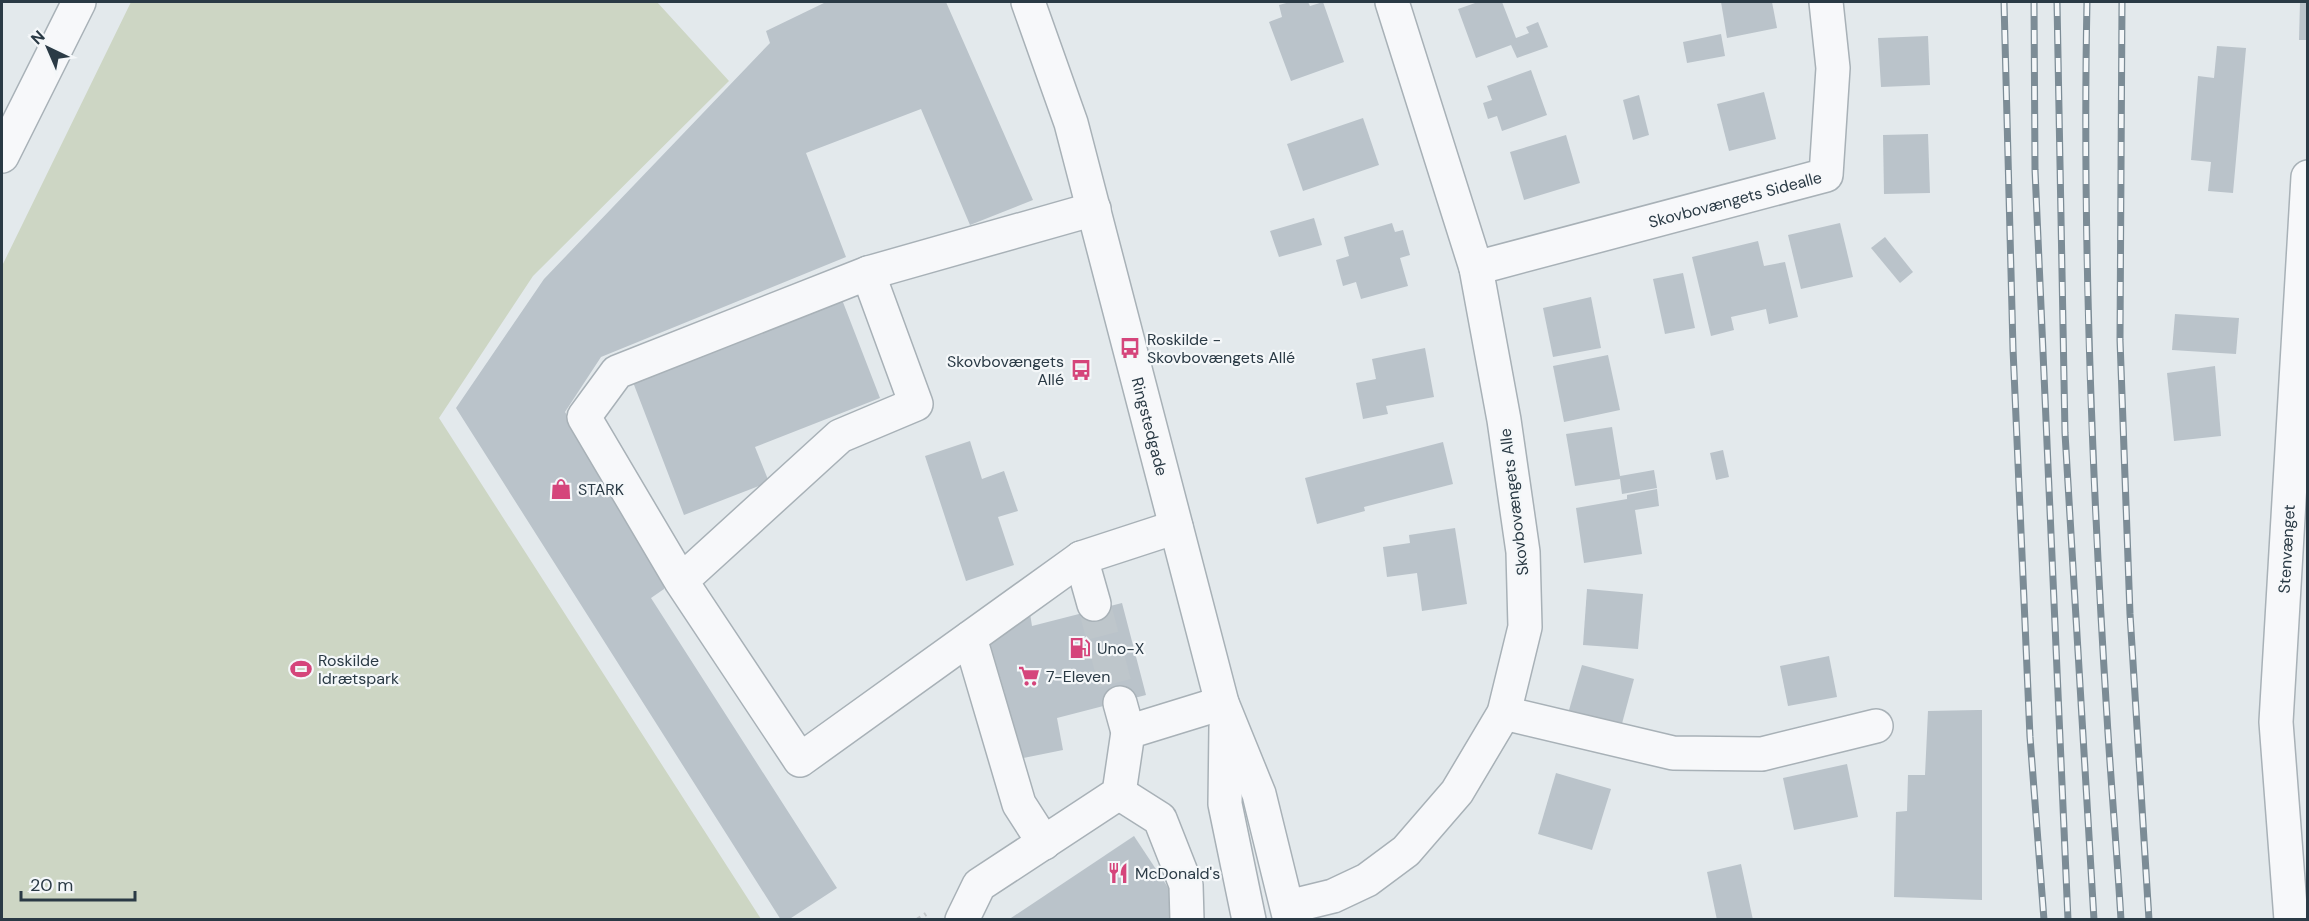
<svg xmlns="http://www.w3.org/2000/svg" width="2309" height="921" font-family="'DM Sans',sans-serif">
	<style>
		.green { fill: #cdd6c4 }
		.building { fill: #bac3ca }
		.lines { fill: none; stroke-linecap: round; stroke-linejoin: round }
		.minor-tunnel { stroke: #bec6cb; stroke-width: 33; stroke-dasharray: 33 16; stroke-linecap: butt }
		.minor-casing { stroke: #a8b1b7; stroke-width: 36 }
		.path { stroke: #c2c7cb; stroke-width: 4; stroke-dasharray: 4.5 4.5; stroke-linecap: butt }
		.minor { stroke: #f7f8fa; stroke-width: 33 }
		.rail-casing { stroke: #7c8c96; stroke-width: 7 }
		.rail { stroke: #f4f7f9; stroke-width: 4.5; stroke-dasharray: 14; stroke-linecap: butt }
		.labels { text-anchor: middle; dominant-baseline: central; stroke-width: 4.5; stroke-linejoin: round; paint-order: stroke }
		.street-label { font-size: 16px; fill: #2a3a45; stroke: #f4f7f9 }
		.poi-label { font-size: 16px; fill: #2a3a45; stroke: #f4f7f9; text-anchor: start }
	</style>
	<rect width="100%" height="100%" fill="#e3e9ec"/>
	<polygon class="green" points="131,2 657,2 729,81 533,276 439,418 761,919 2,919 2,266"/>
	<g class="building">
		<polygon points="826,2 946,2 1033,200 970,225 921,109 806,153 846,257 601,357 565,412 663,566 664,589 651,598 837,888 788,920 781,920 456,408 544,279 770,43 766,31"/>
		<polygon points="1290,2 1308,2 1310,6 1323,2 1344,62 1291,81 1269,22 1282,17 1279,5"/>
		<polygon points="1478,2 1502,2 1516,38 1529,33 1526,27 1538,22 1548,47 1517,58 1511,45 1476,58 1458,9"/>
		<polygon points="1721,2 1772,2 1777,28 1727,38"/>
		<polygon points="2300,2 2308,2 2308,40 2299,40"/>
		<polygon points="1721,34 1725,56 1687,63 1683,42"/>
		<polygon points="1928,36 1930,85 1881,87 1878,38"/>
		<polygon points="2217,46 2246,48 2233,193 2208,191 2211,162 2191,160 2198,76 2214,78"/>
		<polygon points="1531,70 1547,115 1502,131 1497,116 1488,119 1483,103 1492,100 1487,86"/>
		<polygon points="1764,92 1776,139 1729,151 1717,104"/>
		<polygon points="1639,95 1649,135 1633,140 1623,100"/>
		<polygon points="1363,118 1379,165 1303,191 1287,144"/>
		<polygon points="1928,134 1930,193 1884,194 1883,135"/>
		<polygon points="1566,135 1580,183 1524,200 1510,152"/>
		<polygon points="1314,218 1322,245 1279,257 1270,231"/>
		<polygon points="1392,223 1395,232 1403,230 1410,255 1400,258 1408,286 1361,299 1356,282 1343,286 1336,260 1349,256 1344,237"/>
		<polygon points="1840,223 1853,277 1801,289 1788,235"/>
		<polygon points="1885,237 1913,272 1900,283 1871,248"/>
		<polygon points="1758,241 1764,266 1785,262 1798,317 1769,324 1766,309 1731,317 1734,330 1711,336 1692,257"/>
		<polygon points="1683,273 1695,328 1665,334 1653,279"/>
		<polygon points="841,297 880,398 755,447 769,482 684,515 631,377"/>
		<polygon points="1591,297 1601,348 1553,357 1543,308"/>
		<polygon points="2175,314 2239,318 2236,354 2172,350"/>
		<polygon points="1425,348 1434,397 1386,406 1388,414 1363,419 1356,383 1376,379 1372,359"/>
		<polygon points="1608,355 1620,410 1564,422 1553,366"/>
		<polygon points="2215,366 2221,436 2174,441 2167,373"/>
		<polygon points="1612,427 1620,476 1654,470 1657,488 1622,494 1620,479 1575,486 1566,434"/>
		<polygon points="970,441 982,479 1004,471 1018,511 998,517 1014,565 966,581 925,456"/>
		<polygon points="1443,442 1453,484 1364,507 1365,511 1317,524 1305,478"/>
		<polygon points="1723,450 1729,477 1716,480 1710,453"/>
		<polygon points="1657,489 1659,506 1635,510 1642,554 1584,563 1576,508 1627,499 1627,495"/>
		<polygon points="1455,528 1467,604 1422,611 1417,573 1387,577 1383,547 1410,543 1409,535"/>
		<polygon points="1587,589 1643,594 1638,649 1583,645"/>
		<polygon points="1122,603 1146,695 1057,718 1063,750 999,763 981,700 1005,694 987,635 1029,607 1032,626"/>
		<polygon points="1829,656 1837,697 1788,706 1780,666"/>
		<polygon points="1582,665 1634,679 1620,731 1567,717"/>
		<polygon points="1978,710 1982,710 1982,900 1894,897 1896,812 1907,811 1908,775 1925,775 1928,711"/>
		<polygon points="1847,764 1858,817 1794,830 1783,778"/>
		<polygon points="1556,773 1611,789 1592,850 1538,834"/>
		<polygon points="1134,836 1183,910 1169,920 1008,920"/>
		<polygon points="1741,864 1753,920 1717,920 1707,872"/>
	</g>
	<g class="lines">
		<polyline class="minor-tunnel" points="1094,604 1120,703"/>
		<defs>
			<g id="minor">
				<path id="s1" d="M1028,2L1071,123L1222,703L1259,794L1290,920"/>
				<polyline points="2,156 79,2"/>
				<path id="s2" d="M1476,268L1826,175L1833,68L1826,2"/>
				<polyline points="868,273 1094,209"/>
				<polyline points="1081,558 1094,604"/>
				<polyline points="681,581 840,436 916,404 868,273 617,372 584,417 681,581 800,760 1081,558 1176,527"/>
				<polyline points="970,638 1019,804 1044,843"/>
				<polyline points="1120,703 1128,732"/>
				<polyline points="1504,713 1673,753 1762,754 1876,726"/>
				<polyline points="1226,727 1225,804 1249,920"/>
				<polyline points="1119,793 1160,819 1186,885 1187,920"/>
				<polyline points="1288,907 1333,896 1367,880 1406,851 1457,792 1504,713 1525,627 1523,552 1504,420 1476,268 1392,2"/>
				<polyline points="962,920 979,885 1119,793 1128,732 1222,703"/>
				<path id="s3" d="M2291,920L2276,722L2308,177"/>
			</g>
		</defs>
		<use href="#minor" class="minor-casing"/>
		<polyline class="path" points="917,920 926,914"/>
		<use href="#minor" class="minor"/>
		<defs>
			<g id="rail">
				<polyline points="2004,2 2013,349 2030,737 2044,920"/>
				<polyline points="2034,2 2035,170 2068,920"/>
				<polyline points="2057,2 2065,433 2094,920"/>
				<path d="M2087,2C2082,239 2092,479 2107,717C2111,784 2117,852 2121,920"/>
				<polyline points="2122,2 2120,340 2130,614 2149,920"/>
			</g>
		</defs>
		<use href="#rail" class="rail-casing"/>
		<use href="#rail" class="rail"/>
	</g>
	<defs>
		<symbol id="bus-bare" viewBox="-9 -9 18 18"><path d="M-5-6H5V4H4V6H2V4H-2V6H-4V4H-5ZM-3.5-4V0h7V-4ZM-3.5 1.2v1.5H-2V1.2ZM2 1.2v1.5H3.5V1.2Z" fill="#d5457b" stroke="#f4f7f9" stroke-width="2.5" paint-order="stroke"/></symbol>
		<symbol id="shop-bare" viewBox="-9 -9 18 18"><path d="M-5-2.5h2.3a2.7 3.5 0 0 1 5.4 0H5L5.5 6h-11ZM-1.5-2.5h3a1.5 2.3 0 0 0-3 0Z" fill="#d5457b" stroke="#f4f7f9" stroke-width="2.5" paint-order="stroke"/></symbol>
		<symbol id="fuel-bare" viewBox="-9 -9 18 18"><path d="M-5.5-6h7V0h2V4h1.3V-2.5L3-4.5l.8-.8L6-3V5H2.5V1h-1V6h-7ZM-4.2-4.7v3.2H.2V-4.7Z" fill="#d5457b" stroke="#f4f7f9" stroke-width="2.5" paint-order="stroke"/></symbol>
		<symbol id="stadium-bare" viewBox="-9 -9 18 18"><path d="M0-5a6.5 5 0 1 0 0 10a6.5 5 0 1 0 0-10ZM-3.5-1.8h7v3.6h-7Z" fill="#d5457b" stroke="#f4f7f9" stroke-width="2.5" paint-order="stroke"/></symbol>
		<symbol id="supermarket-bare" viewBox="-9 -9 18 18"><path d="M-6-5.5h2.5l.6 2H6L4.5 2H-2.5L-4.4-4H-6ZM-1.5 3.2a1.3 1.3 0 1 0 .1 0ZM3 3.2a1.3 1.3 0 1 0 .1 0Z" fill="#d5457b" stroke="#f4f7f9" stroke-width="2.5" paint-order="stroke"/></symbol>
		<symbol id="restaurant-bare" viewBox="-9 -9 18 18"><path d="M-5-6h1v4h1v-4h1v4h1v-4h1v5L-1.5 .5V6h-2V.5L-5-1ZM5-6V6H3V1.5H1.5Q1.5-4 5-6Z" fill="#d5457b" stroke="#f4f7f9" stroke-width="2.5" paint-order="stroke"/></symbol>
	</defs>
	<g fill-rule="evenodd">
		<use href="#bus-bare" x="1115" y="333" width="30" height="30"/>
		<use href="#bus-bare" x="1066" y="355" width="30" height="30"/>
		<use href="#shop-bare" x="546" y="474" width="30" height="30"/>
		<use href="#fuel-bare" x="1065" y="633" width="30" height="30"/>
		<use href="#stadium-bare" x="286" y="654" width="30" height="30"/>
		<use href="#supermarket-bare" x="1014" y="661" width="30" height="30"/>
		<use href="#restaurant-bare" x="1103" y="858" width="30" height="30"/>
	</g>
	<g class="labels">
		<g class="street-label">
			<text stroke="none"><textPath href="#s2" startOffset="268">Skovbovængets Sidealle</textPath></text>
			<text stroke="none"><textPath href="#s1" startOffset="442">Ringstedgade</textPath></text>
			<text transform="translate(1514 502) rotate(-97)">Skovbovængets Alle</text>
			<text stroke="none"><textPath href="#s3" startOffset="372">Stenvænget</textPath></text>
		</g>
		<g class="poi-label">
			<text x="1147" y="339">Roskilde -<tspan x="1147" dy="18">Skovbovængets Allé</tspan></text>
			<text x="1064" y="361" text-anchor="end">Skovbovængets<tspan x="1064" dy="18">Allé</tspan></text>
			<text x="578" y="489">STARK</text>
			<text x="1097" y="648">Uno-X</text>
			<text x="318" y="660">Roskilde<tspan x="318" dy="18">Idrætspark</tspan></text>
			<text x="1046" y="676">7-Eleven</text>
			<text x="1135" y="873">McDonald's</text>
		</g>
	</g>
	<rect width="2309" height="921" fill="none" stroke="#2a3a45" stroke-width="6"/>
	<g transform="translate(48 48) rotate(316)" stroke="#f4f7f9" stroke-width="4.5" paint-order="stroke">
	<path d="M0-4.5L10 22L0 15L-10 22Z" fill="#2a3a45"/>
	<text y="-9" font-size="16" font-weight="bold" text-anchor="middle" fill="#2a3a45">N</text>
	</g>
	<path d="M21 891v9h114v-9" fill="none" stroke="#2a3a45" stroke-width="3"/>
	<text x="30" y="891" font-size="18" fill="#2a3a45" stroke="#f4f7f9" stroke-width="4.5" paint-order="stroke">20 m</text>
</svg>
